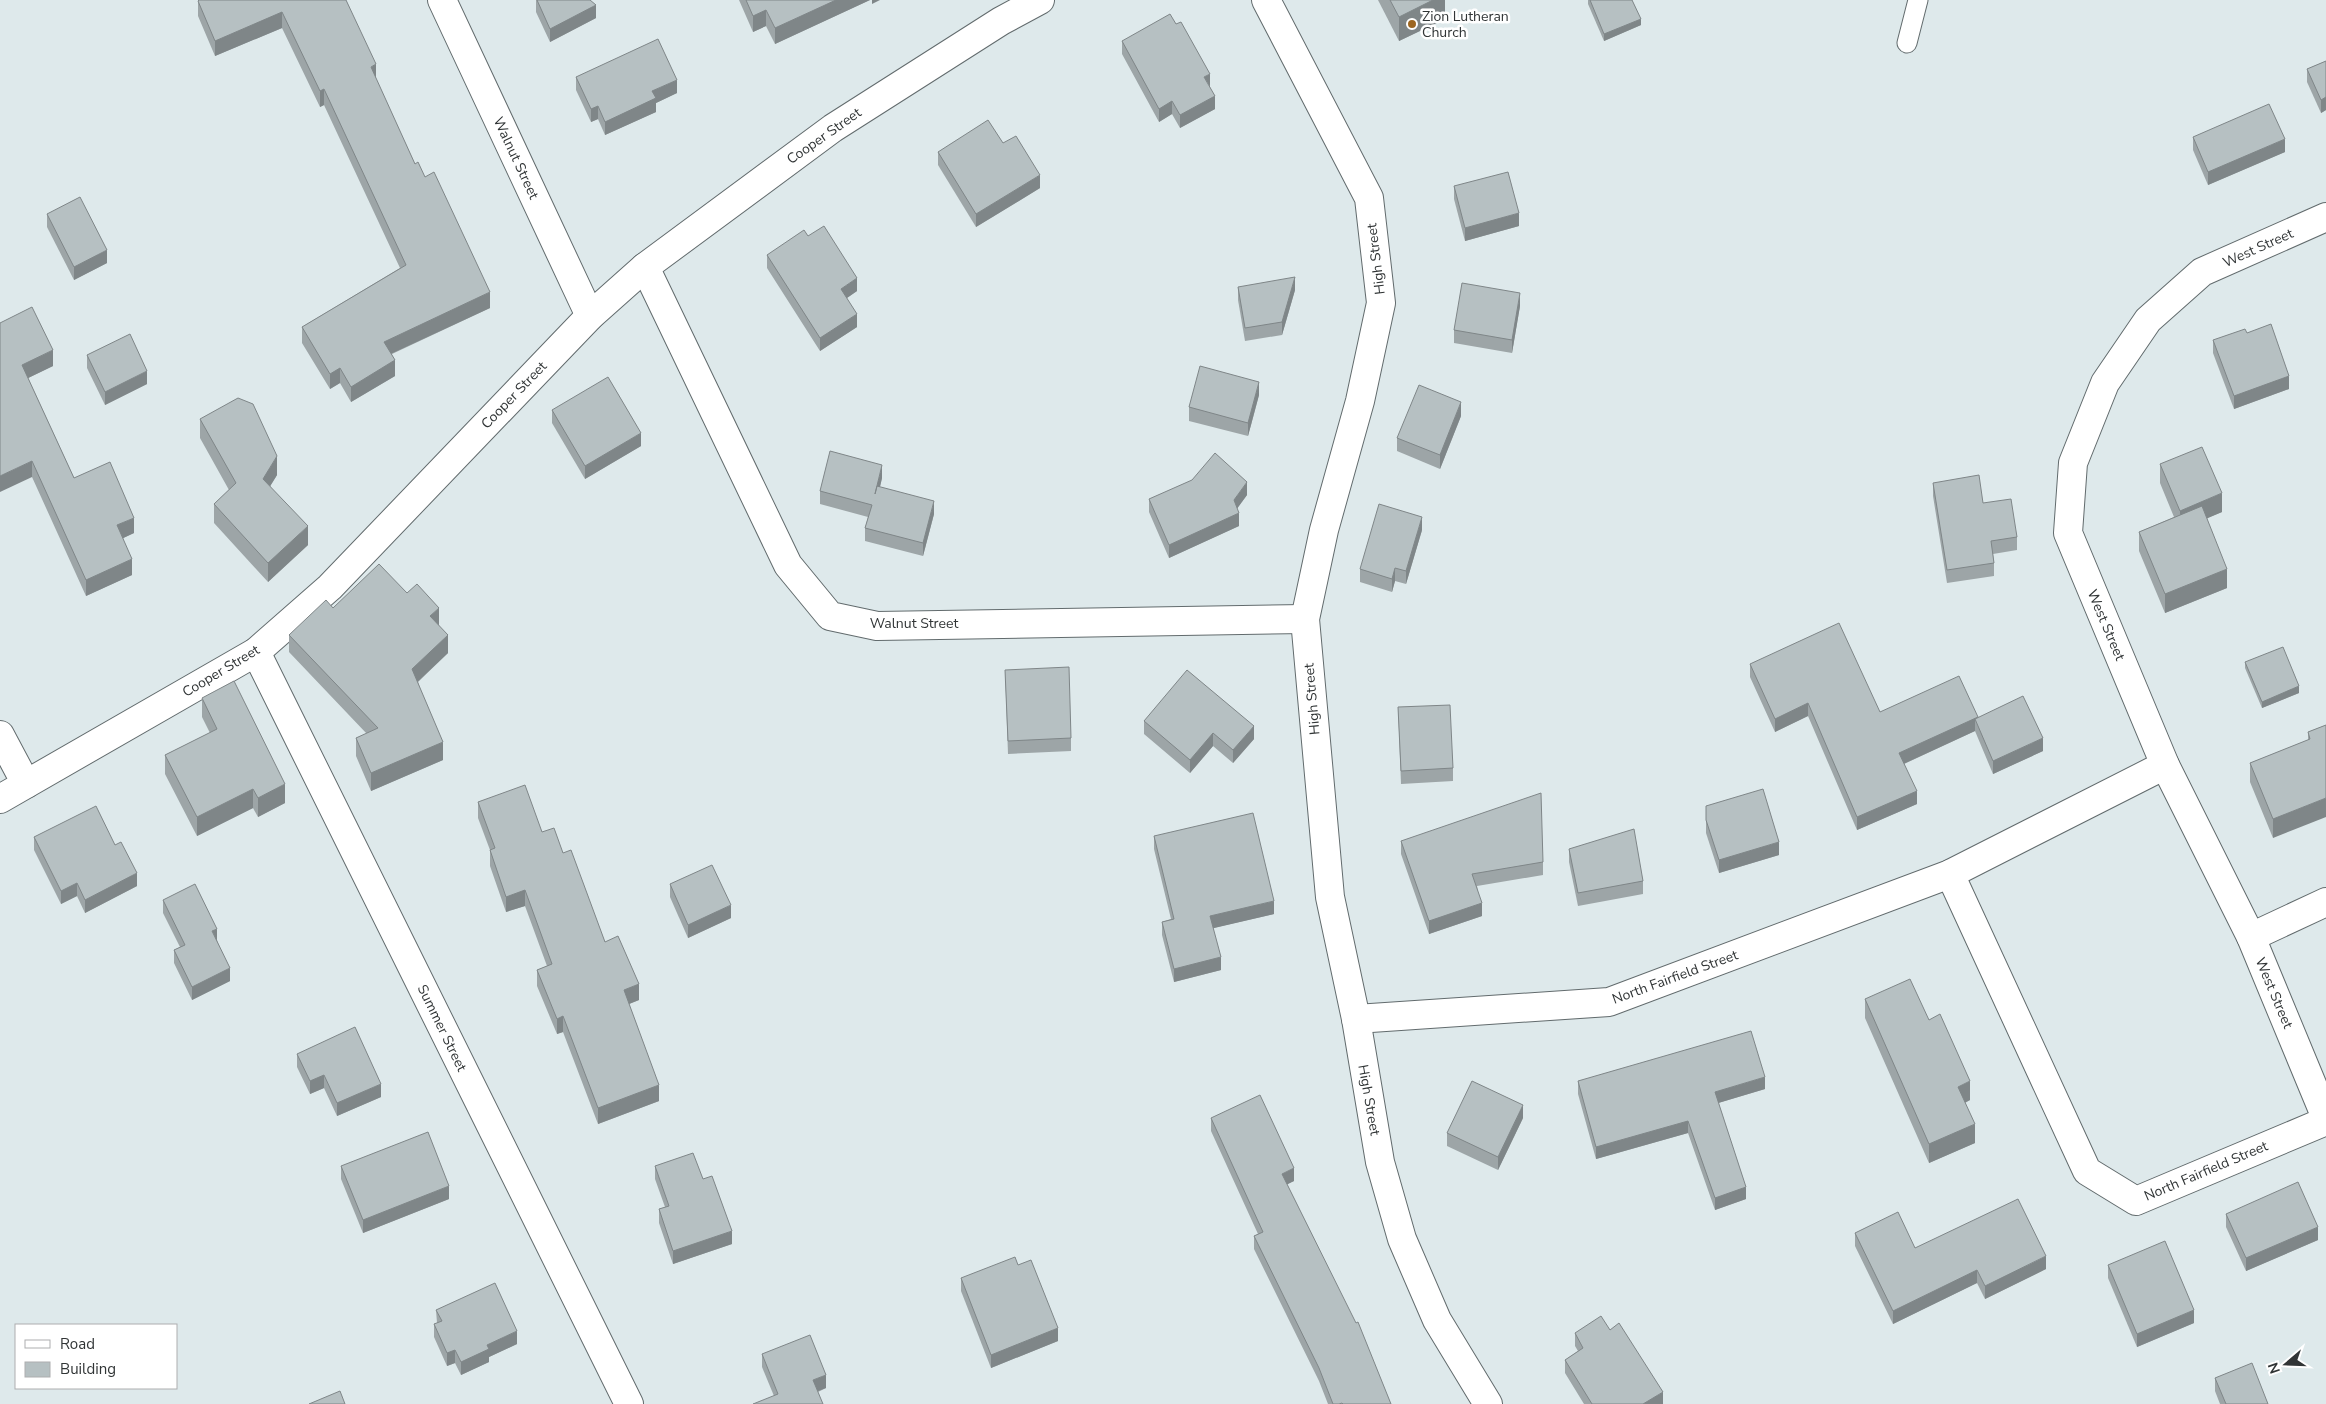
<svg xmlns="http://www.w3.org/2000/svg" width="2326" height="1404" font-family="'Nunito Sans',sans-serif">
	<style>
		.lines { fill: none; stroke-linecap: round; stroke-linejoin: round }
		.lane-casing { stroke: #626b6d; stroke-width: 21 }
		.street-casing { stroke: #626b6d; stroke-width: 30 }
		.lane { stroke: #fff; stroke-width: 19 }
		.street { stroke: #fff; stroke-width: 28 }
		.wall { fill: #9da5a7 }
		.shaded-wall { fill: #7f8688 }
		.building { fill: #b6c0c2; stroke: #7f8688 }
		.poi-dot { fill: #9d6621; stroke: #fff; stroke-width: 2 }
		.labels { text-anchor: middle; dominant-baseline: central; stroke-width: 5; stroke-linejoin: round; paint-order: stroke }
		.poi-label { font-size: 14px; fill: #313536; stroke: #fff; text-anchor: start }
		.street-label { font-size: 14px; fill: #313536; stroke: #fff }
	</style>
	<rect width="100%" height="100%" fill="#dee9eb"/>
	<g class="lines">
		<defs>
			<polyline id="lane" points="1907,43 1918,0"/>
			<g id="street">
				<polyline points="442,0 590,316"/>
				<polyline points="1266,0 1369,198 1381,303 1360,401 1324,530 1305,619 1330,897 1356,1019 1380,1162 1402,1239 1437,1320 1488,1404"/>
				<polyline points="2326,217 2202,272 2148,320 2105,383 2073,463 2068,533 2165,765 2251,937 2326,1118"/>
				<polyline points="645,267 788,565 830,616 877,626 1305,619"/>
				<polyline points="256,652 629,1404"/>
				<polyline points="0,735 26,784"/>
				<polyline points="0,799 256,652 330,587 590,316 645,267 833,128 1001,21 1040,0"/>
				<polyline points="1950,874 2087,1171 2136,1201 2326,1121"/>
				<polyline points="2251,937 2326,902"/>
				<polyline points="1356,1019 1609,1002 1950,874 2165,765"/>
			</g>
		</defs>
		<use href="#lane" class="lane-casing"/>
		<use href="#street" class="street-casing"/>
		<use href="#lane" class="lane"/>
		<use href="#street" class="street"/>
	</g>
	<g class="wall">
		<polygon points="346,0 376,80 415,164 490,308 392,354 395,376 351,402 340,383 330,389 302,343 302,327 400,268 324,105 320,107 282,28 215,56 198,16 198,1"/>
		<polygon points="536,0 590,0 596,18 550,42 536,12"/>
		<polygon points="739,0 870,0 775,44 766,26 753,32"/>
		<polygon points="1378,0 1445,0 1445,19 1399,41"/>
		<polygon points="1588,0 1632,0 1641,25 1604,41 1588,4"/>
		<polygon points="1122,41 1210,87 1215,109 1180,128 1172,114 1159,122 1122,54"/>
		<polygon points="2326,61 2326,110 2321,113 2307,82 2307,69"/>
		<polygon points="576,77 677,93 656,103 656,112 605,135 598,119 591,122 576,90"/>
		<polygon points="2193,137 2285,152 2208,185 2193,150"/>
		<polygon points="1003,143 1040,188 976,227 938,165 938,152"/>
		<polygon points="1454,186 1519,226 1465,241 1454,199"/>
		<polygon points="47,214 107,263 74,280 47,227"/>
		<polygon points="767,255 857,291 847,298 857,327 820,351 767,268"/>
		<polygon points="1238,287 1295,290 1282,335 1245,341 1238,300"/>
		<polygon points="1520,306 1512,353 1454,343 1454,330"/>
		<polygon points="0,323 53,366 28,378 74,478 134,533 123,538 132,575 86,596 32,477"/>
		<polygon points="2213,340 2289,389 2234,409 2213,353"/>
		<polygon points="87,355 147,384 105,405 87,368"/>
		<polygon points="1259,395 1248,436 1189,421 1189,407"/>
		<polygon points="552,410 641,446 585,479 552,423"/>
		<polygon points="1461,416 1440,469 1397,451 1397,438"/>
		<polygon points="200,419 277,475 270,486 308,545 268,582 214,523 214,504 229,490 200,438"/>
		<polygon points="2160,464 2222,512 2207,518 2227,588 2165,613 2139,551 2139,532 2174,517 2160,483"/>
		<polygon points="882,478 880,487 934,514 923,556 865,541 865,528 868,517 820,504 820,491"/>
		<polygon points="1933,483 1983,503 2017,537 2017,550 1993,554 1994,563 1994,576 1947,583 1933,496"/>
		<polygon points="1247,495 1237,508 1239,526 1169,558 1149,512 1149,499"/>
		<polygon points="1422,530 1406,584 1395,581 1392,592 1360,582 1360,569"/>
		<polygon points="333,608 439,625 448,653 418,682 443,760 371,791 356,756 356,738 367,734 289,652 289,635"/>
		<polygon points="2245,662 2299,693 2262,708 2245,668"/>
		<polygon points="1750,664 1880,712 1978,717 2043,751 1993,774 1975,731 1904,764 1917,804 1857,830 1808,716 1775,732 1750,677"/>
		<polygon points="1005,670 1071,738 1071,751 1008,754"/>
		<polygon points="202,698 285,803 258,817 253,808 197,836 165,774 165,755 210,733 202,717"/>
		<polygon points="1398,707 1453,768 1453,781 1401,784"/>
		<polygon points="1144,721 1254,739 1233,763 1213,746 1190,773 1144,734"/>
		<polygon points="2326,725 2273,838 2250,782 2250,763 2308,740 2308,732"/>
		<polygon points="478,802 542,832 563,853 605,942 639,1000 629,1004 659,1101 598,1124 563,1032 557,1034 537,986 537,970 547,966 525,906 506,912 490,866 490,850 478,818"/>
		<polygon points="1706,806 1779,855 1719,873 1706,833"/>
		<polygon points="1154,836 1274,914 1213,928 1221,970 1174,982 1162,935 1162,922 1171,919 1154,849"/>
		<polygon points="34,837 115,845 137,886 85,913 77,896 61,904 34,850"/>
		<polygon points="1401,841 1543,862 1543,875 1477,886 1482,916 1429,934 1401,854"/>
		<polygon points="1569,849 1643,881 1643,894 1578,906 1569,862"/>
		<polygon points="670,884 731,918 688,938 670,897"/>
		<polygon points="163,900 217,940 230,981 192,1000 174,963 174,950 180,947 163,913"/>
		<polygon points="1865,999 1929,1020 1970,1100 1965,1103 1975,1143 1929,1163 1865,1018"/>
		<polygon points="297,1054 381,1097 337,1116 324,1088 310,1094 297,1067"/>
		<polygon points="1578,1081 1765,1089 1718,1103 1746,1199 1715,1210 1688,1133 1596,1159 1578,1094"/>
		<polygon points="1211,1118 1294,1181 1287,1184 1391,1404 1328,1404 1319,1381 1254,1249 1254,1236 1258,1234 1211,1131"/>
		<polygon points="1523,1118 1498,1170 1447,1146 1447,1133"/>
		<polygon points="341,1166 449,1199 363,1233 341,1179"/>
		<polygon points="655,1166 703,1179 732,1244 673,1264 659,1223 659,1209 665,1207 655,1179"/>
		<polygon points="2226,1214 2318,1240 2246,1271 2226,1227"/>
		<polygon points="1855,1233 1915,1248 2046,1269 1985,1299 1977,1283 1893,1324 1855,1246"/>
		<polygon points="1018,1265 1058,1341 991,1368 961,1291 961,1278"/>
		<polygon points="2108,1265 2194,1323 2137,1347 2108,1278"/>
		<polygon points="436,1310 517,1344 489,1357 489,1362 461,1375 455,1363 447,1366 434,1337 434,1324 437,1323"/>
		<polygon points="1610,1330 1663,1404 1584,1404 1565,1373 1565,1360 1578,1351 1575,1346 1575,1333"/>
		<polygon points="762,1354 826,1388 818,1392 774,1396 762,1367"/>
		<polygon points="2215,1378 2268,1404 2220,1404 2215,1391"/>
	</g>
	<g class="shaded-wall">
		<polygon points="836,0 870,0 775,44 775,28"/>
		<polygon points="872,0 880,0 872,4"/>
		<polygon points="1433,0 1445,0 1445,19 1399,41 1399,17"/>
		<polygon points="596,5 596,18 550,42 550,29"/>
		<polygon points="766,10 766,26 753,32 753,16"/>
		<polygon points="282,12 282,28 215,56 215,41"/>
		<polygon points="1641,19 1641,25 1604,41 1604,34"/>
		<polygon points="376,64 376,80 371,67"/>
		<polygon points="1210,74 1210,87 1204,77"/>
		<polygon points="677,80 677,93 656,103 656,112 605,135 605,122 652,91"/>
		<polygon points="324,89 324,105 320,107 320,91"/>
		<polygon points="1215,96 1215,109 1180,128 1180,115"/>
		<polygon points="2326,97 2326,110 2321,113 2321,100"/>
		<polygon points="1172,101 1172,114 1159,122 1159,109"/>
		<polygon points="598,106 598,119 591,122 591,109"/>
		<polygon points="2285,139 2285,152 2208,185 2208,172"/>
		<polygon points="1040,175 1040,188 976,227 976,214"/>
		<polygon points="1519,213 1519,226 1465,241 1465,228"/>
		<polygon points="107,250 107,263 74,280 74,267"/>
		<polygon points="1295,277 1295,290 1282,335 1282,322"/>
		<polygon points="857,278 857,291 841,302 841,289"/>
		<polygon points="490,292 490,308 384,357 384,342"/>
		<polygon points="1520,293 1520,306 1512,353 1512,340"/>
		<polygon points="857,314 857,327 820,351 820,338"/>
		<polygon points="53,350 53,366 22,381 22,365"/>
		<polygon points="395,360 395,376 351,402 351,387"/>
		<polygon points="340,368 340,383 330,389 330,374"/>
		<polygon points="147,371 147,384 105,405 105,392"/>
		<polygon points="2289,376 2289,389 2234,409 2234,396"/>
		<polygon points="1259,382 1259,395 1248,436 1248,423"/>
		<polygon points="1461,402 1461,416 1440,469 1440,455"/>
		<polygon points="641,433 641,446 585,479 585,466"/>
		<polygon points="277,456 277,475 263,498 263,479"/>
		<polygon points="32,461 32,477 0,492 0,476"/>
		<polygon points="882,465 882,478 875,507 875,494"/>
		<polygon points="1247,482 1247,495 1234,513 1234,500"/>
		<polygon points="2222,493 2222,512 2180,530 2180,511"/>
		<polygon points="934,501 934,514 923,556 923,543"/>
		<polygon points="1239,513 1239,526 1169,558 1169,545"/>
		<polygon points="1422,517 1422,530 1406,584 1406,571"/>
		<polygon points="134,518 134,533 117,541 117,525"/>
		<polygon points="308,526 308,545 268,582 268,563"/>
		<polygon points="132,559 132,575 86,596 86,580"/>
		<polygon points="1395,568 1395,581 1392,592 1392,579"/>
		<polygon points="2227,569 2227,588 2165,613 2165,594"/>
		<polygon points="439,608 439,625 430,634 430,616"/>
		<polygon points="448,635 448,653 412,687 412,669"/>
		<polygon points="2299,686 2299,693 2262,708 2262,702"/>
		<polygon points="1808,703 1808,716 1775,732 1775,719"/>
		<polygon points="1978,717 1975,719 1975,731 1899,766 1899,753"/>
		<polygon points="1254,726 1254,739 1233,763 1233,750"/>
		<polygon points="1213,733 1213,746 1190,773 1190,760"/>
		<polygon points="2043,738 2043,751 1993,774 1993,761"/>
		<polygon points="443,742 443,760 371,791 371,773"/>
		<polygon points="285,784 285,803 258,817 258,798"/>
		<polygon points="253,789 253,808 197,836 197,817"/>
		<polygon points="1917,791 1917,804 1857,830 1857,817"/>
		<polygon points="2326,798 2326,817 2273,838 2273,819"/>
		<polygon points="1779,842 1779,855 1719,873 1719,860"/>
		<polygon points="137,873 137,886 85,913 85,900"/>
		<polygon points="77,883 77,896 61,904 61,891"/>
		<polygon points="525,890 525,906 506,912 506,897"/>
		<polygon points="1274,901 1274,914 1210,929 1210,916"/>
		<polygon points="1482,903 1482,916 1429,934 1429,921"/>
		<polygon points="731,905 731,918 688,938 688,925"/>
		<polygon points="217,929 217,942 212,931"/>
		<polygon points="1221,957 1221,970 1174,982 1174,969"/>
		<polygon points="230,968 230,981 192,1000 192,987"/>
		<polygon points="639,984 639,1000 624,1006 624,990"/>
		<polygon points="563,1016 563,1032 557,1034 557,1019"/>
		<polygon points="324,1075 324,1088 310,1094 310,1081"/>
		<polygon points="1765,1077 1765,1089 1715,1104 1715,1092"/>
		<polygon points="1970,1081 1970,1100 1958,1106 1958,1087"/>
		<polygon points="381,1084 381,1097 337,1116 337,1103"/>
		<polygon points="659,1085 659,1101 598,1124 598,1108"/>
		<polygon points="1523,1105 1523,1118 1498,1170 1498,1157"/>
		<polygon points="1688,1121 1688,1133 1596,1159 1596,1147"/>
		<polygon points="1975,1124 1975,1143 1929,1163 1929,1144"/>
		<polygon points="1294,1168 1294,1181 1282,1187 1282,1174"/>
		<polygon points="449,1186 449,1199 363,1233 363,1220"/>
		<polygon points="1746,1187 1746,1199 1715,1210 1715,1198"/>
		<polygon points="2318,1227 2318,1240 2246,1271 2246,1258"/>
		<polygon points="732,1231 732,1244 673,1264 673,1251"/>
		<polygon points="2046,1256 2046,1269 1985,1299 1985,1286"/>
		<polygon points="1977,1270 1977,1283 1893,1324 1893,1311"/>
		<polygon points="2194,1310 2194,1323 2137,1347 2137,1334"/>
		<polygon points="1058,1328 1058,1341 991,1368 991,1355"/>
		<polygon points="517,1331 517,1344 489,1357 489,1362 461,1375 461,1362 487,1345"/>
		<polygon points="455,1350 455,1363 447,1366 447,1353"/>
		<polygon points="826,1375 826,1388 813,1393 813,1380"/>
		<polygon points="1663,1392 1663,1404 1643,1404"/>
	</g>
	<g class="building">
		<polygon points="199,0 346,0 376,64 371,67 415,164 418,162 425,177 434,172 490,292 384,342 395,360 351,387 340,368 330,374 302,327 406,265 324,89 320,91 282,12 215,41 198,1"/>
		<polygon points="537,0 590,0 596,5 550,29"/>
		<polygon points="746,0 836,0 775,28 766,10 753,16"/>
		<polygon points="1390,0 1433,0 1399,17"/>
		<polygon points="1590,0 1632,0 1641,19 1604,34"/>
		<polygon points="1170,14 1176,24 1181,22 1210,74 1204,77 1215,96 1180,115 1172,101 1159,109 1122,41"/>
		<polygon points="658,39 677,80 652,91 656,98 605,122 598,106 591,109 576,77"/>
		<polygon points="2326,61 2326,97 2321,100 2307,69"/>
		<polygon points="2269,104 2285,139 2208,172 2193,137"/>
		<polygon points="988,120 1003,143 1016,136 1040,175 976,214 938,152"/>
		<polygon points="1508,172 1519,213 1465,228 1454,186"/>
		<polygon points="80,197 107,250 74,267 47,214"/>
		<polygon points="824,226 857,278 841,289 857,314 820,338 767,255 804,230 808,236"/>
		<polygon points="1295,277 1282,322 1245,328 1238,287"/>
		<polygon points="1462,283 1520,293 1512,340 1454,330"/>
		<polygon points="32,307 53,350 22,365 74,478 110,462 134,518 117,525 132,559 86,580 32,461 0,476 0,323"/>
		<polygon points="2271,324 2289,376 2234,396 2213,340 2245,329 2247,333"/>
		<polygon points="130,334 147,371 105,392 87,355"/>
		<polygon points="1200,366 1259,382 1248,423 1189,407"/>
		<polygon points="608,377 641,433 585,466 552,410"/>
		<polygon points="1419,385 1461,402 1440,455 1397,438"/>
		<polygon points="238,398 253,404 277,456 263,479 308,526 268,563 214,504 236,483 200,419"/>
		<polygon points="2202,447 2222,493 2180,511 2160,464"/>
		<polygon points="830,451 882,465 875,494 877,486 934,501 923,543 865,528 872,505 820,491"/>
		<polygon points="1215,453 1247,482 1234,500 1239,513 1169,545 1149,499 1192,480"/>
		<polygon points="1979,475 1983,503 2011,499 2017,537 1991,541 1994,563 1947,570 1933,483"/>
		<polygon points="1379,504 1422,517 1406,571 1395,568 1392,579 1360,569"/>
		<polygon points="2202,506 2227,569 2165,594 2139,532"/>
		<polygon points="379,564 407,593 417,584 439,608 430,616 448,635 412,669 443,742 371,773 356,738 378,728 289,635 326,600 333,608"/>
		<polygon points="1839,623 1880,712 1959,676 1978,717 1899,753 1917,791 1857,817 1808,703 1775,719 1750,664"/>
		<polygon points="2283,647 2299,686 2262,702 2245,662"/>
		<polygon points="1069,667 1071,738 1008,741 1005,670"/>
		<polygon points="1187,670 1254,726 1233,750 1213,733 1190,760 1144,721"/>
		<polygon points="234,681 285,784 258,798 253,789 197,817 165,755 217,729 202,698"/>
		<polygon points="2023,696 2043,738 1993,761 1975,719"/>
		<polygon points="1450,705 1453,768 1401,771 1398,707"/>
		<polygon points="2326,725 2326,798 2273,819 2250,763 2310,739 2308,732"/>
		<polygon points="525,785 542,832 554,828 563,853 571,850 605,942 618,936 639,984 624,990 659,1085 598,1108 563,1016 557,1019 537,970 552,964 525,890 506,897 490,850 495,848 478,802"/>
		<polygon points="1763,789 1779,842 1719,860 1706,820 1706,806"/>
		<polygon points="1541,793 1543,862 1472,874 1482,903 1429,921 1401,841"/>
		<polygon points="96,806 115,845 121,842 137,873 85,900 77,883 61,891 34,837"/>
		<polygon points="1253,813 1274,901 1210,916 1221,957 1174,969 1162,922 1174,919 1154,836"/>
		<polygon points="1634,829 1643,881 1578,893 1569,849"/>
		<polygon points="712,865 731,905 688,925 670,884"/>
		<polygon points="195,884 217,929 212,931 230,968 192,987 174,950 185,945 163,900"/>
		<polygon points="1910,979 1929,1020 1940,1014 1970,1081 1958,1087 1975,1124 1929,1144 1865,999"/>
		<polygon points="355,1027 381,1084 337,1103 324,1075 310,1081 297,1054"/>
		<polygon points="1751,1031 1765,1077 1715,1092 1746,1187 1715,1198 1688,1121 1596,1147 1578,1081"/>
		<polygon points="1472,1081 1523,1105 1498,1157 1447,1133"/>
		<polygon points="1260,1095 1294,1168 1282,1174 1356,1323 1358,1322 1391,1404 1343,1404 1342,1403 1339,1404 1333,1404 1319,1368 1254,1236 1263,1232 1211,1118"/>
		<polygon points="428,1132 449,1186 363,1220 341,1166"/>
		<polygon points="693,1153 703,1179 712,1176 732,1231 673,1251 659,1209 669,1206 655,1166"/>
		<polygon points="2298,1182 2318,1227 2246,1258 2226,1214"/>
		<polygon points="2018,1199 2046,1256 1985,1286 1977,1270 1893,1311 1855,1233 1898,1212 1915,1248"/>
		<polygon points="2165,1241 2194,1310 2137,1334 2108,1265"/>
		<polygon points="1015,1257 1018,1265 1031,1260 1058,1328 991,1355 961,1278"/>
		<polygon points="495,1283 517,1331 487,1345 489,1349 461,1362 455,1350 447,1353 434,1324 442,1321 436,1310"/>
		<polygon points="1601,1316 1610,1330 1619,1323 1663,1392 1643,1404 1592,1404 1565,1360 1583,1348 1575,1333"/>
		<polygon points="810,1335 826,1375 813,1380 823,1404 753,1404 778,1394 762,1354"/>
		<polygon points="2252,1363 2268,1404 2226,1404 2215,1378"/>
		<polygon points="340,1391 345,1404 309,1404"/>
	</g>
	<circle class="poi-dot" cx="1412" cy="24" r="5"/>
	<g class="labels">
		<g class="poi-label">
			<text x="1422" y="16">Zion Lutheran<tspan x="1422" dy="16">Church</tspan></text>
		</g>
		<g class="street-label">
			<text transform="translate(824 136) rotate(-35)">Cooper Street</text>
			<text transform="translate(516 158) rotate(65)">Walnut Street</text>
			<text transform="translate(2258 248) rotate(-24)">West Street</text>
			<text transform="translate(1376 259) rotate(-97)">High Street</text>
			<text transform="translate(514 395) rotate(-46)">Cooper Street</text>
			<text x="914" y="623">Walnut Street</text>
			<text transform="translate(2106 625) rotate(67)">West Street</text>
			<text transform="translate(221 671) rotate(-31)">Cooper Street</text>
			<text transform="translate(1312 699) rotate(-95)">High Street</text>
			<text transform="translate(1675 977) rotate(-20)">North Fairfield Street</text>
			<text transform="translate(2274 993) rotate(67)">West Street</text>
			<text transform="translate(442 1028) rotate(64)">Summer Street</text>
			<text transform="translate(1369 1100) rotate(80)">High Street</text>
			<text transform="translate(2206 1171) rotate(-23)">North Fairfield Street</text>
		</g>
	</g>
	<rect x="15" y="1324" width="162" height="65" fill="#ffffff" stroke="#adaeaf"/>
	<rect x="25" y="1340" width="25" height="8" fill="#ffffff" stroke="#adaeaf"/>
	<text x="60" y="1349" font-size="15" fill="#313536">Road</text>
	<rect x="25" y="1362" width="25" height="15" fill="#b6c0c2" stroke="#adaeaf"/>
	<text x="60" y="1374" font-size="15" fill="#313536">Building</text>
	<g transform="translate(2286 1364) rotate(251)" stroke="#ffffff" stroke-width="4" paint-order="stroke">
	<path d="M0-4L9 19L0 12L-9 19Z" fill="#313536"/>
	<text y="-8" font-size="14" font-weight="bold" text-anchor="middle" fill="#313536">N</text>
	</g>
</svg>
